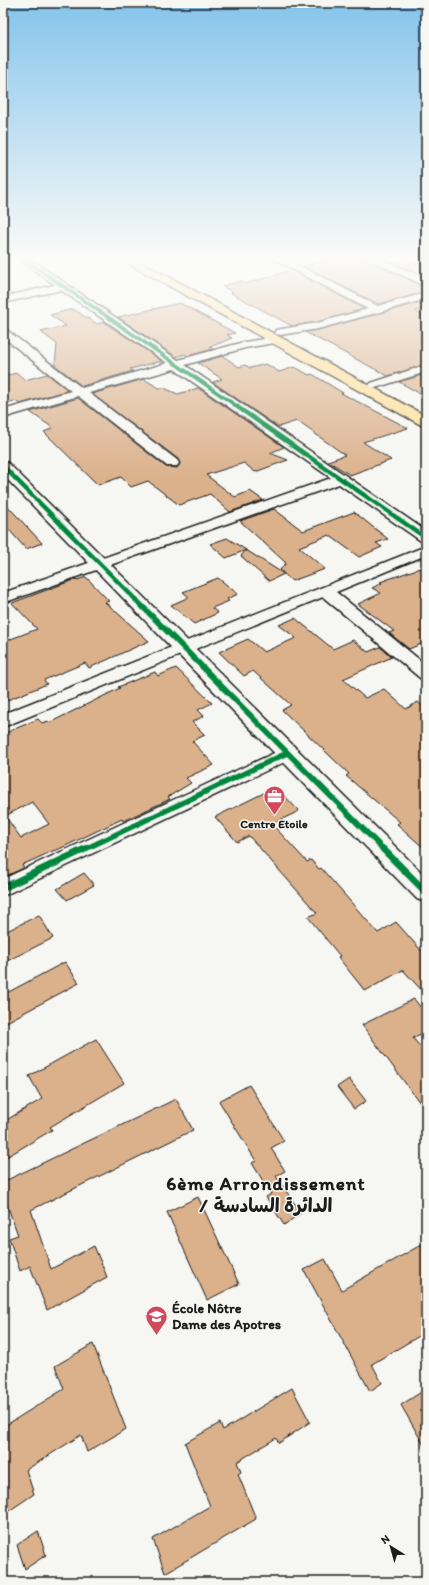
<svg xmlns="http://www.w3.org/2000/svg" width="429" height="1585" font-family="Itim,'Playpen Sans Arabic',sans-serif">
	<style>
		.building { fill: #dbb18c; stroke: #1c1c1c; fill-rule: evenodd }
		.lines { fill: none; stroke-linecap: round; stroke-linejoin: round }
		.minor-casing { stroke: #1c1c1c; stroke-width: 3 }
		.tertiary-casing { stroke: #1c1c1c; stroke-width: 3 }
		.primary-casing { stroke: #1c1c1c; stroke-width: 3 }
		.minor { fill: #f6f6f2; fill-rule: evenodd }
		.tertiary { fill: #f6f6f2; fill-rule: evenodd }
		.primary { fill: #fdde96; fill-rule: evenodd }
		.cycleway-far3-casing { stroke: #f6f6f2; stroke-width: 5 }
		.cycleway-far2-casing { stroke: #f6f6f2; stroke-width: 6 }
		.cycleway-far1-casing { stroke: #f6f6f2; stroke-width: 8 }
		.cycleway-casing { stroke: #f6f6f2; stroke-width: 10 }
		.cycleway-far3 { stroke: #00873e; stroke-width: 3.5 }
		.cycleway-far2 { stroke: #00873e; stroke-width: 4.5 }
		.cycleway-far1 { stroke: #00873e; stroke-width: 5.5 }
		.cycleway { stroke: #00873e; stroke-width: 7 }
		.labels { text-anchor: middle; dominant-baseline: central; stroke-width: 3; stroke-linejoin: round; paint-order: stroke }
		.poi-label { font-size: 12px; font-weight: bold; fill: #1c1c1c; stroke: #f6f6f2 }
		.near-poi-label { font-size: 14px; font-weight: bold; fill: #1c1c1c; stroke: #f6f6f2; text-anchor: start }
		.near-district-label { font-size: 19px; font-weight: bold; letter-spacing: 1px; fill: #1c1c1c; stroke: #f6f6f2 }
	</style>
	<rect width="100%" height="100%" fill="#f6f6f2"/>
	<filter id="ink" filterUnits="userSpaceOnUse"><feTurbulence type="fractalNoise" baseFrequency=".025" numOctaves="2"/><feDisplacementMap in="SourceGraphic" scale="8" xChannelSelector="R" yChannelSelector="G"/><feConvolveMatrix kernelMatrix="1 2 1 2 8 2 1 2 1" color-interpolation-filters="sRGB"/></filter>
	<g filter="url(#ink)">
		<g class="building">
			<polygon points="343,257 364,257 366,260 420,285 417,286 426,290 426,292 378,304 303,266"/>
			<polygon points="380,257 405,257 426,269 426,273 421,275"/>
			<polygon points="292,270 364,309 317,322 292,326 231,293 233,292 222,286 242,281 245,284"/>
			<polygon points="426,301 426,308 416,311 426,319 426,364 388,376 305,332 318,330"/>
			<polygon points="180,303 235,333 227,335 232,338 210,347 213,349 187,356 185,354 176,357 118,317"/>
			<polygon points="73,309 97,324 104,322 162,361 130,369 133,371 82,386 55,365 57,344 41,332 66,326 50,315"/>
			<polygon points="223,356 239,367 245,365 250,368 266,364 279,372 295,367 309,375 312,374 343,393 341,393 408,428 363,442 391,460 350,475 328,461 345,455 297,421 278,427 214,383 213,382 222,379 198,363"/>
			<polygon points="17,373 25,380 47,374 68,390 20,404 15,401 3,404 3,376"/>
			<polygon points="426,374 426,390 419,393 399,382"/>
			<polygon points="144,379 159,388 164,388 178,394 198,388 284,447 270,453 288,460 255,472 244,463 206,475 235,497 250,491 263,500 230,512 210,494 179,505 148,481 131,487 121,477 98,485 44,432 53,428 30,412 78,398 166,467 177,468 180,464 178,459 92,394"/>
			<polygon points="3,501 42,543 26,549 3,523"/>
			<polygon points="274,509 303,531 354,512 388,539 376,543 382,547 359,557 329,535 299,547 325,569 292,581 280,570 286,563 240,521"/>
			<polygon points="227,538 284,574 269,581 241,556 246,550 226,558 210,544"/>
			<polygon points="420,568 426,572 426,642 409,649 389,633 394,631 358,604 381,593 372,588 382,583 380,582"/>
			<polygon points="86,577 109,601 105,602 149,641 89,668 85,663 44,680 47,684 3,702 3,642 37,629 12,603 76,579 77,580"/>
			<polygon points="218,578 238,594 227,599 229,601 212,608 218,613 194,624 171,605 189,597 183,592"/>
			<polygon points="295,618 333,649 353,640 368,652 380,647 392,657 343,679 365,698 384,689 406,709 418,702 426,709 426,850 397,824 400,822 346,776 349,774 282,710 291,705 253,671 244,676 219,652 248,639 264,652 296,638 279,625"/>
			<path d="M176,668L212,703L198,710L204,716L192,722L205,735L192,741L214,765L186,778L191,783L168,797L170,799L123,821L122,819L55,851V850L22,865L24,868L8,875L3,867V734L38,719L42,723L48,721L49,723L120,688L118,687L155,672L158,676ZM32,802L49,824L21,838L5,816Z"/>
			<polygon points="276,787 299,811 272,824 307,862 311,860 319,869 321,868 378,933 396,922 426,956 426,995 403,970 365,991 338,957 340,956 308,917 317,913 249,836 237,842 215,817"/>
			<polygon points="84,873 94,885 67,900 57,889"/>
			<polygon points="39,915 53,938 3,963 3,933"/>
			<polygon points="65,962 79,983 3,1024 3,995"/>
			<polygon points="414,999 426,1014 426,1031 413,1038 426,1054 426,1111 362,1025"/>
			<polygon points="96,1039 124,1083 50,1127 52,1130 3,1159 3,1122 42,1099 29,1076"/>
			<polygon points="349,1079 366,1101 354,1109 337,1087"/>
			<polygon points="249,1085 284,1141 271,1148 285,1171 276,1176 301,1213 284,1225 266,1197 271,1194 252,1163 256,1161 219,1101"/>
			<polygon points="176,1099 193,1130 31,1210 51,1269 94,1246 107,1277 47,1310 30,1266 20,1271 9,1238 18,1235 3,1194 3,1182"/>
			<polygon points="198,1197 239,1284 207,1300 167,1212"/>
			<polygon points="426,1242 426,1332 372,1364 382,1383 370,1391 304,1270 325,1259 342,1290"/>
			<polygon points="93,1344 126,1429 87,1452 81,1435 26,1470 34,1494 3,1515 3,1427 64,1389 55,1366"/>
			<polygon points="292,1388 310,1422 279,1443 276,1438 237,1462 241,1472 238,1474 256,1519 165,1573 153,1539 210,1506 185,1443 220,1423 223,1430"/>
			<polygon points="426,1389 426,1449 401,1405"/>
			<polygon points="38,1531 46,1555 25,1569 17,1545"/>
		</g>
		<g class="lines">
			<defs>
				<g id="minor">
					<polygon points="16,257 27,257 178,360 244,342 277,337 281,338 282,340 281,342 245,348 185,365 426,531 426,542 421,541 339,484 3,603 3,593 331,478 174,369 89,393 177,460 179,463 177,466 167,466 78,396 3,418 3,410 71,391 3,337 3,330 8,331 82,388 167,363 61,290 3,303 3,297 55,285"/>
					<polygon points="270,257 282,257 378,306 426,293 426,299 318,329 280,335 276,334 275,332 276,330 317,323 368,309"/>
					<polygon points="365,257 377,257 426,279 426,286 367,259"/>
					<polygon points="426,365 426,372 375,388 371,387 369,385 371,383"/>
					<polygon points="426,546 426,555 336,592 426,665 426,679 420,678 323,597 3,727 3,714"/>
					<polygon points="287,747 293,748 296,753 293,758 3,896 3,879"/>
				</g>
				<polygon id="tertiary" points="3,461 8,463 426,877 426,902 417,899 3,475"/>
				<polygon id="primary" points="119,257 132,257 426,416 426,426 421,425 120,259"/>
			</defs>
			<use href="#minor" class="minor-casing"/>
			<use href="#tertiary" class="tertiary-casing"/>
			<use href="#primary" class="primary-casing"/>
			<use href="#minor" class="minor"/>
			<use href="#tertiary" class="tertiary"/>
			<use href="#primary" class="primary"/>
			<defs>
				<polyline id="cycleway-far3" points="21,257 238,407"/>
				<g id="cycleway-far2">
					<polyline points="236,406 426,538"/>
					<polyline points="3,466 137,601"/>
				</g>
				<g id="cycleway-far1">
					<polyline points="136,600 384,850"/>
					<polyline points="83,850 287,753"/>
				</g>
				<g id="cycleway">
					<polyline points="383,849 426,892"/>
					<polyline points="3,888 85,849"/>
				</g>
			</defs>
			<use href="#cycleway-far3" class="cycleway-far3-casing"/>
			<use href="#cycleway-far2" class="cycleway-far2-casing"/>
			<use href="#cycleway-far1" class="cycleway-far1-casing"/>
			<use href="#cycleway" class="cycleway-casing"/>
			<use href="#cycleway-far3" class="cycleway-far3"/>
			<use href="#cycleway-far2" class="cycleway-far2"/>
			<use href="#cycleway-far1" class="cycleway-far1"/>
			<use href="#cycleway" class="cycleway"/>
		</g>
	</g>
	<linearGradient id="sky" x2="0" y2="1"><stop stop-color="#85c4eb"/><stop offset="0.54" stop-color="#fbfbf9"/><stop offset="1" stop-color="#fbfbf9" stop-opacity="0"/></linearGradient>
	<rect width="429" height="479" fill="url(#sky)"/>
	<defs>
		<symbol id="office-pin" viewBox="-11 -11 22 30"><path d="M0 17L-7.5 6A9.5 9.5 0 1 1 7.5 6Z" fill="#d1495b" stroke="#f6f6f2"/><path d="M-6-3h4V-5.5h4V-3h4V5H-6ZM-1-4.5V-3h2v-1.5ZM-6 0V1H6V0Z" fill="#fff"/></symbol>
		<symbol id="school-pin" viewBox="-11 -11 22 30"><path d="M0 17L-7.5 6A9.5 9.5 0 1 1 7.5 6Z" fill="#d1495b" stroke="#f6f6f2"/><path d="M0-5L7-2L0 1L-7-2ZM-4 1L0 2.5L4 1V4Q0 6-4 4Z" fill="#fff"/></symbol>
	</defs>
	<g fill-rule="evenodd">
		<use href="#office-pin" x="262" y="784" width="25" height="34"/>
		<use href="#school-pin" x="144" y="1304" width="25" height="34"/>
	</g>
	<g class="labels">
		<g class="poi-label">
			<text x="274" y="824">Centre Etoile</text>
		</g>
		<g class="near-poi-label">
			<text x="172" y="1308">École Nôtre<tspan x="172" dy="16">Dame des Apotres</tspan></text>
		</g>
		<g class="near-district-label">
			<text x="266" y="1183">6ème Arrondissement<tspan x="266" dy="22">/ الدائرة السادسة</tspan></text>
		</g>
	</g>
	<rect width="429" height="1585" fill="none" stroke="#f6f6f2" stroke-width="16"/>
	<rect x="8" y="8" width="413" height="1569" fill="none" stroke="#1c1c1c" stroke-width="1.5" filter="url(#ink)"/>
	<g transform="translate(391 1547) rotate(323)" stroke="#f6f6f2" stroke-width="3" paint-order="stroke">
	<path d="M0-3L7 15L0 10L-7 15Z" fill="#1c1c1c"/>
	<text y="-6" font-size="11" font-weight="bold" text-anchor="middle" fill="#1c1c1c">N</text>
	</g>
</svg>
